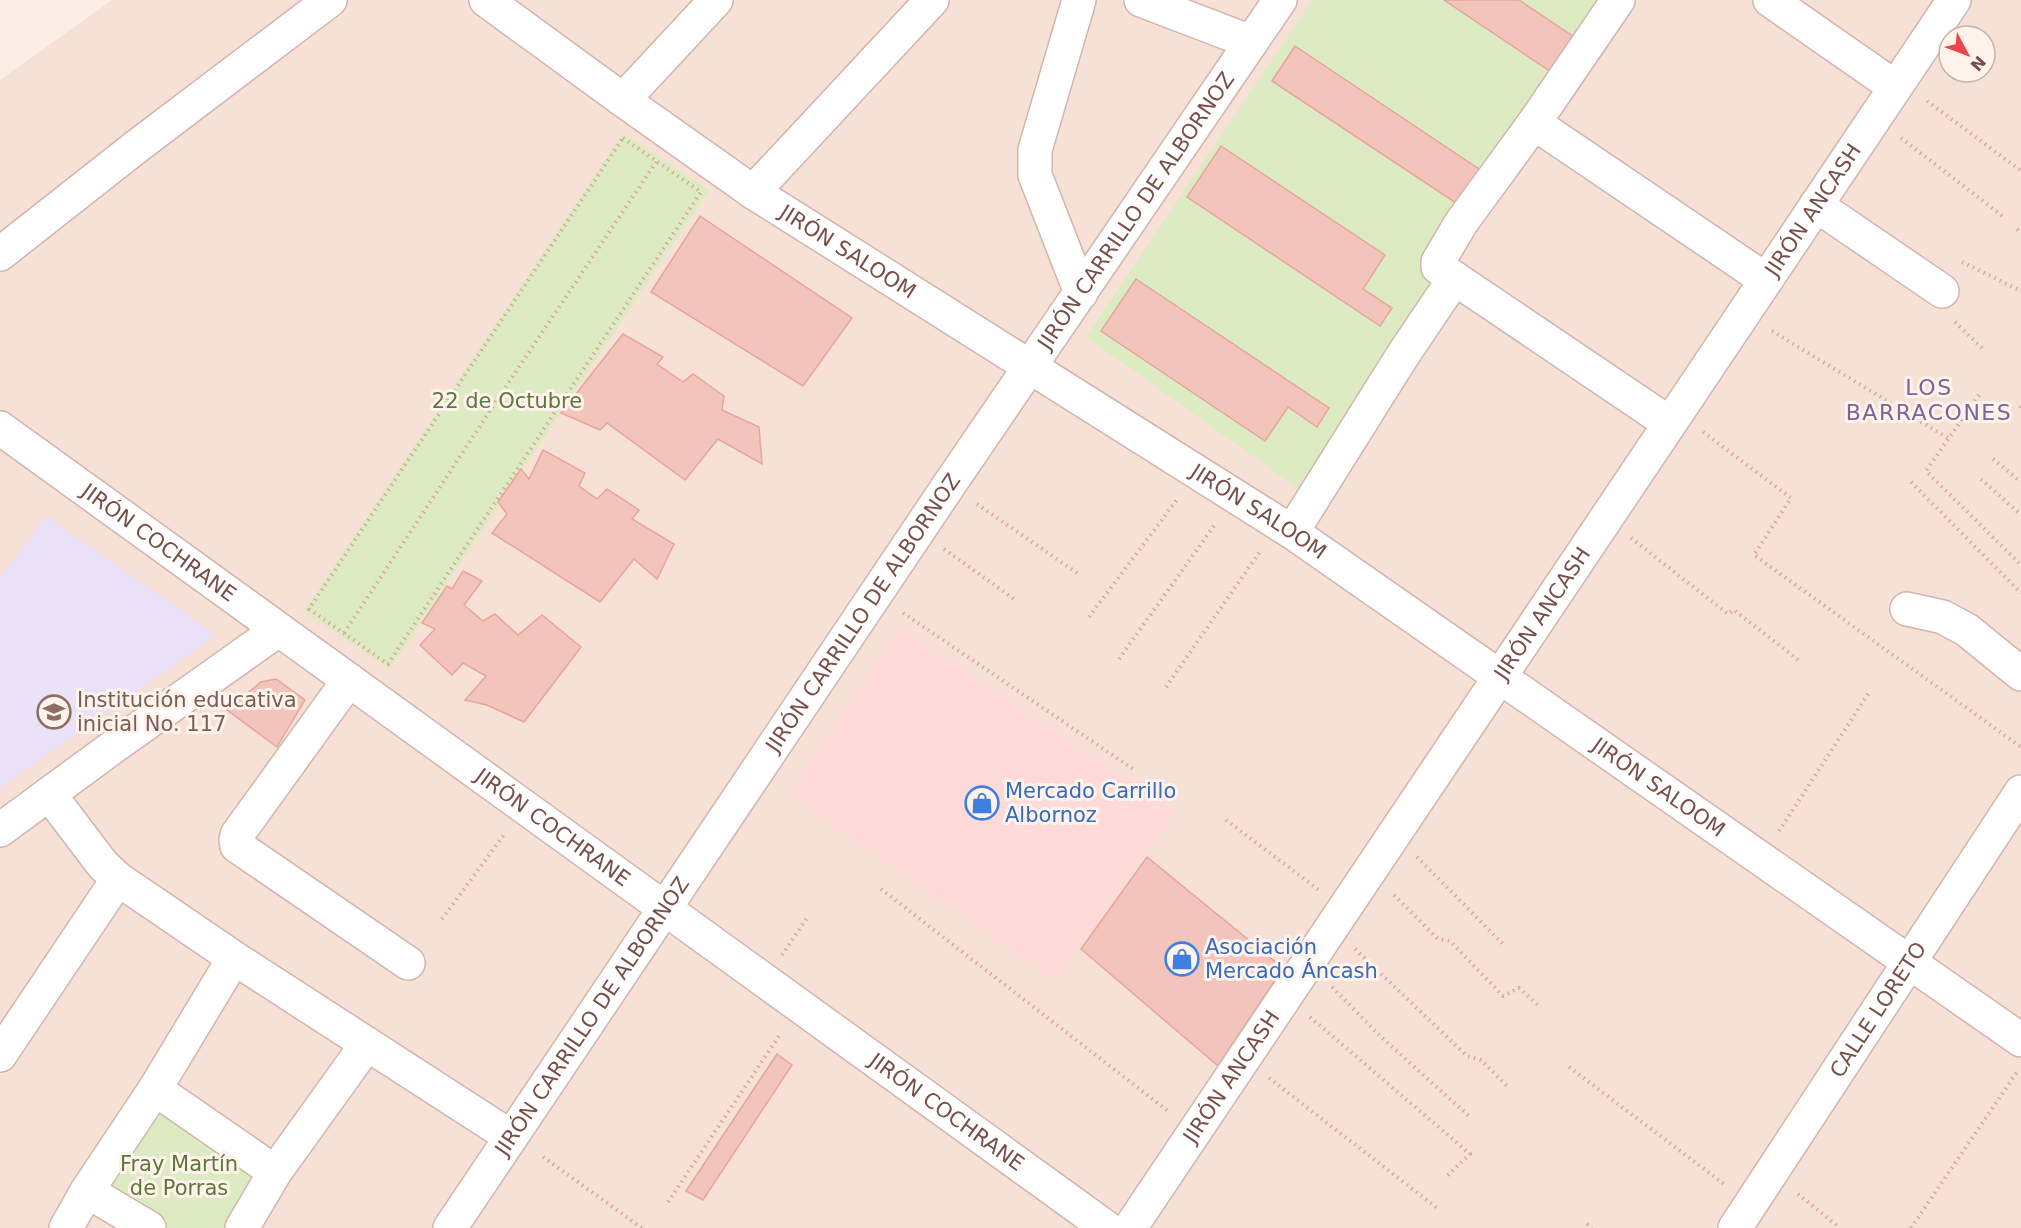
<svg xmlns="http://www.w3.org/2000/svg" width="2021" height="1228" font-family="'DejaVu Sans',sans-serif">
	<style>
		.residential { fill: #f7e0d6; fill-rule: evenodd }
		.commercial { fill: #fedad8 }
		.education { fill: #ebe1f9 }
		.green { fill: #ddebc2 }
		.building { fill: #f3c4bb; stroke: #e7a59b; stroke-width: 1.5 }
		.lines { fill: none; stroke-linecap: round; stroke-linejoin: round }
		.minor-casing { stroke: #d1b5ad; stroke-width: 36 }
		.path { stroke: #d9a79e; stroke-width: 4; stroke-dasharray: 1.5 4.5; stroke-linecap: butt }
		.minor { stroke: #fff; stroke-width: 33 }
		.labels { text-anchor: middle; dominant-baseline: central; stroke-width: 6; stroke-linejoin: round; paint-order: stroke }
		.street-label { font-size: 21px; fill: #774e49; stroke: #fff3ec }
		.park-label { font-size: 21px; fill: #5d773d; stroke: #fff3ec }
		.education-label { font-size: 21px; fill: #785e54; stroke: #fff3ec; text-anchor: start }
		.shop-label { font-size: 21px; fill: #366cbe; stroke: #fff3ec; text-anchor: start }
		.neighbourhood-label { font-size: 22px; letter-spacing: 1.5px; fill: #7b649b; stroke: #fff3ec }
	</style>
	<rect width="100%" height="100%" fill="#fdeee5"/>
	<path class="residential" d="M112,0H2021V1228H0V80ZM1949,36H1985V72H1949Z"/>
	<polygon class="commercial" points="900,628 1176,812 1055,980 789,794"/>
	<polygon class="education" points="46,516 216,635 0,788 0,578"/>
	<g class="green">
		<polygon points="1312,0 1629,0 1434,284 1318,503 1086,337"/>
		<polygon points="623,133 709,190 390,669 304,611"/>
		<polygon points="165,1103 267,1173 235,1228 153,1228 103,1199"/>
	</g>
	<g class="building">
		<polygon points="1444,0 1519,0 1580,41 1557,76"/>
		<polygon points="1295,46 1488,175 1465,209 1272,81"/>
		<polygon points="1221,146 1385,255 1363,289 1392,308 1380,326 1187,197"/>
		<polygon points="700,216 852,318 803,386 651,292"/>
		<polygon points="1136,279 1329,408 1317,427 1288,407 1265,441 1101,331"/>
		<polygon points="623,334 663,357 657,364 683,382 693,374 724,396 722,410 759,427 762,464 718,439 685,480 607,423 600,430 561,413"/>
		<polygon points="543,450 585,473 579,486 597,499 607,489 639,510 632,519 674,544 657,579 634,559 600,602 492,533 507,514 498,502 521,469 529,479"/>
		<polygon points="463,571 482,581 464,605 483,621 495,614 518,635 542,615 581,647 524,722 487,705 465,700 486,676 463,663 452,675 420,645 435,629 422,623 447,586 452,589"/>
		<polygon points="276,679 305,700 277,747 227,710 261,682"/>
		<polygon points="1147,857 1283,968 1218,1066 1081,949"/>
		<polygon points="777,1054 792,1065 703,1200 686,1191"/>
	</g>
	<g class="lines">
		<defs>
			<g id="minor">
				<path id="s1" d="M486,0L623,100L753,192L1292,532L2021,1040"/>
				<polyline points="1079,0 1035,150 1035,175 1081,293"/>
				<polyline points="1141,0 1251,42"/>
				<polyline points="1618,0 1534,123 1461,223 1438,262 1438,267 1669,423"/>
				<polyline points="1770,0 1895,87"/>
				<polyline points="623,100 716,0"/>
				<polyline points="1534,123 1766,280"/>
				<polyline points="753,192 932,0"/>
				<polyline points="1816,205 1942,291"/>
				<polyline points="0,254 136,147 330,0"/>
				<path id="s2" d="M0,428L1107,1228"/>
				<polyline points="1292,532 1401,358 1454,279"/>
				<polyline points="1907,609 1943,617 1967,630 2021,674"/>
				<polyline points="349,680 237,835 236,840 237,846 408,963"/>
				<polyline points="49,794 103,865 118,879 234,958 511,1137"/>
				<polyline points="0,830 113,747 278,630"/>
				<polyline points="0,1055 118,879"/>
				<polyline points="155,1089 275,1172"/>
				<polyline points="87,1191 149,1228"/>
				<polyline points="66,1228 87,1191 155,1089 234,958"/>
				<polyline points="242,1228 275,1172 367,1044"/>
				<path id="s3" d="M450,1228L949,485L1280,0"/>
				<path id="s4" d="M1130,1228L1954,0"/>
				<path id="s5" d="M1735,1228L2021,792"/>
			</g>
		</defs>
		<use href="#minor" class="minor-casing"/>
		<g class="path">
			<polyline points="1927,101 2020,170"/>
			<polygon points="623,138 701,192 388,664 309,609"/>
			<polyline points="1901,138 2005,218"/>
			<polyline points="2017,229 2021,233"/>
			<polyline points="1962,262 2021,291"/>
			<polyline points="1955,322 1985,351"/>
			<polyline points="1772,331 1948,438"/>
			<polyline points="1979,395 1926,471 2021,565"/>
			<polyline points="2020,406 2021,407"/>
			<polyline points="1703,432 1791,498 1754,555 2021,747"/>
			<polyline points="1993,459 2021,482"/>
			<polyline points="1981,479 2021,515"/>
			<polyline points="1911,482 2021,593"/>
			<polyline points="977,504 1080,575"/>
			<polyline points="1631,538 1728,614 1734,610 1801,662"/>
			<polyline points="944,549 1014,599"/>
			<polyline points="903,613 1133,769"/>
			<polyline points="1089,617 1179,497"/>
			<polyline points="344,633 503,391 656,162"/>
			<polyline points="1119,659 1216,523"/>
			<polyline points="1166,687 1261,550"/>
			<polyline points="1226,820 1319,890"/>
			<polyline points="1779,831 1870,691"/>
			<polyline points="1417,857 1503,944"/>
			<polyline points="881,889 1168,1111"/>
			<polyline points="1394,895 1438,939 1450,941 1503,996 1519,988 1539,1006"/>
			<polyline points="442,919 506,832"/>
			<polyline points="1355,949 1467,1056 1481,1060 1507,1086"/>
			<polyline points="782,955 807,918"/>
			<polyline points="1332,987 1380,1036 1471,1118"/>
			<polyline points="1310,1017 1470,1154 1447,1176"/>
			<polyline points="1569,1067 1724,1184"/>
			<polyline points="1269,1078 1437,1208"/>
			<polyline points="543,1157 642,1228"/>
			<polyline points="1798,1194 1840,1228"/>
			<polyline points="668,1202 781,1033"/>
			<polyline points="1587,1224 1592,1228"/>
			<polyline points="1911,1228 2017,1072"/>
		</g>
		<use href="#minor" class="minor"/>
	</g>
	<defs>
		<symbol id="school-ring" viewBox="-11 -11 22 22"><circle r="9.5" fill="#fff3ec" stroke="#8d6e63" stroke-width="1.5"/><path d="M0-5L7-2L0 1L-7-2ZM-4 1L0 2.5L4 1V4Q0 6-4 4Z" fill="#8d6e63"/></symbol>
		<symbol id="shop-ring" viewBox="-11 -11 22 22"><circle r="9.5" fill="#fff3ec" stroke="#3f7fe0" stroke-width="1.5"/><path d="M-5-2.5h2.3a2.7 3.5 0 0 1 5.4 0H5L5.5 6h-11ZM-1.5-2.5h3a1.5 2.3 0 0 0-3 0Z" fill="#3f7fe0"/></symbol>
	</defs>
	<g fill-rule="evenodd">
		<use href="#school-ring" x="35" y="693" width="38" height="38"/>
		<use href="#shop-ring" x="963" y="784" width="38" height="38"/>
		<use href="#shop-ring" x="1163" y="940" width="38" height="38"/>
	</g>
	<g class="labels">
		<g class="street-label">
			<text stroke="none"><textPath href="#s4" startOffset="1226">JIRÓN ANCASH</textPath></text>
			<text stroke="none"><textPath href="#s3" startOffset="1227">JIRÓN CARRILLO DE ALBORNOZ</textPath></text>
			<text stroke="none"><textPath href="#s1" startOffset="441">JIRÓN SALOOM</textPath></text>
			<text stroke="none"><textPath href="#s1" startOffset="927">JIRÓN SALOOM</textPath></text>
			<text stroke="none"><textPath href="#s2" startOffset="196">JIRÓN COCHRANE</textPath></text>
			<text stroke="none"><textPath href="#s3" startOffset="741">JIRÓN CARRILLO DE ALBORNOZ</textPath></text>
			<text stroke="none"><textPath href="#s4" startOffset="740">JIRÓN ANCASH</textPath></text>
			<text stroke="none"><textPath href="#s1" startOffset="1413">JIRÓN SALOOM</textPath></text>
			<text stroke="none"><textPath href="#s2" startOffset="682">JIRÓN COCHRANE</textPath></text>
			<text stroke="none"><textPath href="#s5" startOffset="261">CALLE LORETO</textPath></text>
			<text stroke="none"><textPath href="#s3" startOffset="255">JIRÓN CARRILLO DE ALBORNOZ</textPath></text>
			<text stroke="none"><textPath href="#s4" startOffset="182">JIRÓN ANCASH</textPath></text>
			<text stroke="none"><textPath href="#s2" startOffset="1168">JIRÓN COCHRANE</textPath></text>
		</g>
		<g class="park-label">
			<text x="507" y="401">22 de Octubre</text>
			<text x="179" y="1164">Fray Martín<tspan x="179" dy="24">de Porras</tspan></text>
		</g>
		<g class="education-label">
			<text x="77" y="700">Institución educativa<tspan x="77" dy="24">inicial No. 117</tspan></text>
		</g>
		<g class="shop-label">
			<text x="1005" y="791">Mercado Carrillo<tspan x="1005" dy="24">Albornoz</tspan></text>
			<text x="1205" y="947">Asociación<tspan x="1205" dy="24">Mercado Áncash</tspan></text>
		</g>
		<g class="neighbourhood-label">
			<text x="1929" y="387">LOS<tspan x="1929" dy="25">BARRACONES</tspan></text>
		</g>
	</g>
	<g transform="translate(1967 54) rotate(131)"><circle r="28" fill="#fff3ec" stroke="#c9b1ab" stroke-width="1.5"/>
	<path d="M0-4.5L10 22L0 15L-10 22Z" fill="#eb4548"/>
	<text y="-9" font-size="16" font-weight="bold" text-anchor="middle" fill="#774e49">N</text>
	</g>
</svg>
